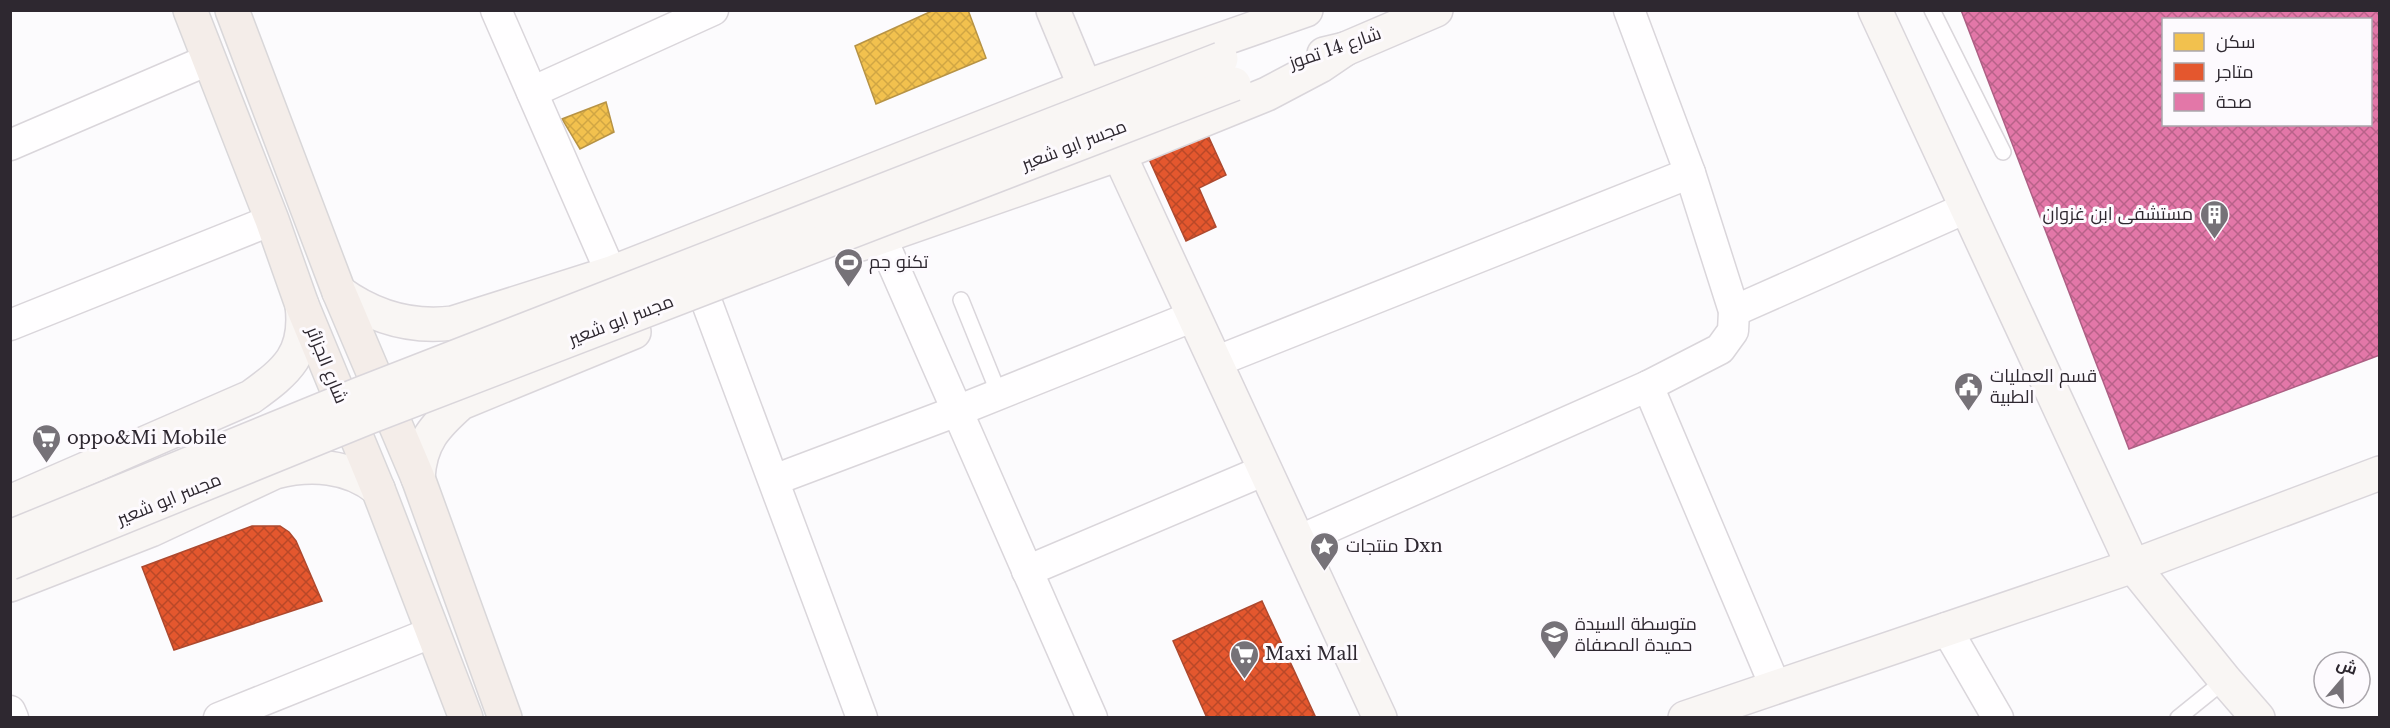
<svg xmlns="http://www.w3.org/2000/svg" width="2390" height="728" font-family="'Libre Baskerville',Cairo,serif">
	<style>
		.homes { fill: url(#homes-cross-hatch); stroke: #b79345; stroke-width: 1.5 }
		.shops { fill: url(#shops-cross-hatch); stroke: #ad492f; stroke-width: 1.5 }
		.health { fill: url(#health-cross-hatch); stroke: #ad5f84; stroke-width: 1.5; fill-rule: evenodd }
		.lines { fill: none; stroke-linecap: round; stroke-linejoin: round }
		.lane-casing { stroke: #dad6db; stroke-width: 18 }
		.street-casing { stroke: #dad6db; stroke-width: 33 }
		.secondary-casing { stroke: #dad6db; stroke-width: 36 }
		.primary-casing { stroke: #d9d7d9; stroke-width: 36 }
		.lane { stroke: #fffeff; stroke-width: 15 }
		.street { stroke: #fffeff; stroke-width: 30 }
		.secondary { stroke: #f9f6f4; stroke-width: 33 }
		.primary { stroke: #f4ede9; stroke-width: 33 }
		.secondary-bridge-casing { stroke: #dad6db; stroke-width: 36; stroke-linecap: butt }
		.secondary-bridge { stroke: #f9f6f4; stroke-width: 33 }
		.labels { text-anchor: middle; dominant-baseline: central; stroke-width: 6; stroke-linejoin: round; paint-order: stroke }
		.street-label { font-size: 18px; fill: #2e2830; stroke: #fdfafe }
		.poi-label { font-size: 18px; fill: #2e2830; stroke: #fdfafe; text-anchor: start }
	</style>
	<defs>
		<pattern id="homes-cross-hatch" width="8" height="8" patternUnits="userSpaceOnUse" patternTransform="scale(1.5)"><rect width="8" height="8" fill="#f2c14e"/><path d="M0 0l8 8M0 8l8-8" fill="none" stroke="#d0a644"/></pattern>
		<pattern id="shops-cross-hatch" width="8" height="8" patternUnits="userSpaceOnUse" patternTransform="scale(1.5)"><rect width="8" height="8" fill="#e4572e"/><path d="M0 0l8 8M0 8l8-8" fill="none" stroke="#b94828"/></pattern>
		<pattern id="health-cross-hatch" width="8" height="8" patternUnits="userSpaceOnUse" patternTransform="scale(1.5)"><rect width="8" height="8" fill="#e377a8"/><path d="M0 0l8 8M0 8l8-8" fill="none" stroke="#b86289"/></pattern>
	</defs>
	<rect width="100%" height="100%" fill="#fcfbfd"/>
	<g class="homes">
		<polygon points="934,10 968,10 986,58 876,104 855,46"/>
		<polygon points="606,102 614,132 580,149 562,119"/>
	</g>
	<g class="shops">
		<polygon points="1206,131 1226,175 1199,188 1216,227 1186,241 1148,157"/>
		<polygon points="252,526 280,526 289,532 296,541 322,601 174,650 142,567"/>
		<polygon points="1262,601 1316,718 1207,718 1173,641"/>
	</g>
	<path class="health" d="M1961,10H2380V355L2129,449ZM2164,20H2370V124H2164Z"/>
	<g class="lines">
		<defs>
			<g id="lane">
				<polyline points="1932,10 2003,152"/>
				<polyline points="961,300 999,394"/>
				<polyline points="2178,718 2225,680"/>
			</g>
			<g id="street">
				<polyline points="496,10 611,273"/>
				<polyline points="532,92 713,10"/>
				<polyline points="10,145 208,60"/>
				<polyline points="881,237 1092,718"/>
				<polyline points="707,303 862,718"/>
				<polyline points="1734,311 1966,208"/>
				<polyline points="10,325 272,220"/>
				<polyline points="1215,362 1690,173"/>
				<polyline points="1648,386 1775,686"/>
				<polyline points="774,480 957,411 1194,316"/>
				<polyline points="1298,541 1648,386 1720,349 1733,331 1734,311 1690,173 1629,10"/>
				<polyline points="1027,571 1265,470"/>
				<polyline points="1946,628 1998,718"/>
				<polyline points="10,711 13,718"/>
				<polyline points="219,718 433,632"/>
			</g>
			<g id="secondary">
				<polyline points="1053,10 1085,87"/>
				<polyline points="1875,10 2133,566 2225,680 2258,718"/>
				<polyline points="1324,54 1345,49 1436,10"/>
				<polyline points="1119,154 1380,718"/>
				<polyline points="861,244 1119,154 1267,94 1320,66 1345,49"/>
				<path d="M339,292C373,317 412,328 453,323L611,273L1085,87L1306,10"/>
				<path d="M418,478C420,442 435,426 461,403L634,332"/>
				<path d="M10,502L251,397C287,371 308,354 302,305"/>
				<path d="M10,585L151,530L275,472C310,463 349,465 378,489"/>
				<polyline points="1685,718 2133,566 2380,473"/>
			</g>
			<g id="primary">
				<polyline points="190,10 272,220 302,305 378,489 466,718"/>
				<polyline points="232,10 339,292 418,478 505,718"/>
			</g>
		</defs>
		<use href="#lane" class="lane-casing"/>
		<use href="#street" class="street-casing"/>
		<use href="#secondary" class="secondary-casing"/>
		<use href="#primary" class="primary-casing"/>
		<use href="#lane" class="lane"/>
		<use href="#street" class="street"/>
		<use href="#secondary" class="secondary"/>
		<use href="#primary" class="primary"/>
		<defs>
			<g id="secondary-bridge">
				<polyline points="10,537 360,394 1221,59"/>
				<polyline points="10,563 369,417 1234,84"/>
			</g>
		</defs>
		<use href="#secondary-bridge" class="secondary-bridge-casing"/>
		<use href="#secondary-bridge" class="secondary-bridge"/>
	</g>
	<defs>
		<symbol id="building-pin" viewBox="-11 -11 22 30"><path d="M0 17L-7.5 6A9.5 9.5 0 1 1 7.5 6Z" fill="#767278" stroke="#fdfafe"/><path d="M-4-6H4V6H1V3H-1V6H-4ZM-2.5-4.3h1.7v1.8h-1.7ZM.8-4.3h1.7v1.8H.8ZM-2.5-1h1.7V.8h-1.7ZM.8-1h1.7V.8H.8Z" fill="#fff"/></symbol>
		<symbol id="stadium-pin" viewBox="-11 -11 22 30"><path d="M0 17L-7.5 6A9.5 9.5 0 1 1 7.5 6Z" fill="#767278" stroke="#fdfafe"/><path d="M0-5a6.5 5 0 1 0 0 10a6.5 5 0 1 0 0-10ZM-3.5-1.8h7v3.6h-7Z" fill="#fff"/></symbol>
		<symbol id="civic-pin" viewBox="-11 -11 22 30"><path d="M0 17L-7.5 6A9.5 9.5 0 1 1 7.5 6Z" fill="#767278" stroke="#fdfafe"/><path d="M-.6-6.5H3V-4.5H.6V-3L4-1V1h2V6H-6V1h2V-1L-.6-3ZM-1.2 2.5V6h2.4V2.5Z" fill="#fff"/></symbol>
		<symbol id="supermarket-pin" viewBox="-11 -11 22 30"><path d="M0 17L-7.5 6A9.5 9.5 0 1 1 7.5 6Z" fill="#767278" stroke="#fdfafe"/><path d="M-6-5.5h2.5l.6 2H6L4.5 2H-2.5L-4.4-4H-6ZM-1.5 3.2a1.3 1.3 0 1 0 .1 0ZM3 3.2a1.3 1.3 0 1 0 .1 0Z" fill="#fff"/></symbol>
		<symbol id="sight-pin" viewBox="-11 -11 22 30"><path d="M0 17L-7.5 6A9.5 9.5 0 1 1 7.5 6Z" fill="#767278" stroke="#fdfafe"/><path d="M0-6L1.8-2.2L6-1.7L2.9 1.2L3.7 5.4L0 3.3L-3.7 5.4L-2.9 1.2L-6-1.7L-1.8-2.2Z" fill="#fff"/></symbol>
		<symbol id="school-pin" viewBox="-11 -11 22 30"><path d="M0 17L-7.5 6A9.5 9.5 0 1 1 7.5 6Z" fill="#767278" stroke="#fdfafe"/><path d="M0-5L7-2L0 1L-7-2ZM-4 1L0 2.5L4 1V4Q0 6-4 4Z" fill="#fff"/></symbol>
	</defs>
	<g fill-rule="evenodd">
		<use href="#building-pin" x="2198" y="198" width="33" height="45"/>
		<use href="#stadium-pin" x="832" y="246" width="33" height="45"/>
		<use href="#civic-pin" x="1952" y="370" width="33" height="45"/>
		<use href="#supermarket-pin" x="30" y="422" width="33" height="45"/>
		<use href="#sight-pin" x="1308" y="530" width="33" height="45"/>
		<use href="#school-pin" x="1538" y="618" width="33" height="45"/>
		<use href="#supermarket-pin" x="1228" y="638" width="33" height="45"/>
	</g>
	<g class="labels">
		<g class="street-label">
			<text transform="translate(1335 48) rotate(-19)">شارع 14 تموز</text>
			<text transform="translate(1074 145) rotate(-21)">مجسر ابو شعير</text>
			<text transform="translate(621 320) rotate(-21)">مجسر ابو شعير</text>
			<text transform="translate(327 365) rotate(68)">شارع الجزائر</text>
			<text transform="translate(169 499) rotate(-22)">مجسر ابو شعير</text>
		</g>
		<g class="poi-label">
			<text x="2193" y="214" text-anchor="end">مستشفى ابن غزوان</text>
			<text x="869" y="262">تكنو جم</text>
			<text x="1990" y="376">قسم العمليات<tspan x="1990" dy="21">الطبية</tspan></text>
			<text x="67" y="438">oppo&amp;Mi Mobile</text>
			<text x="1346" y="546">منتجات Dxn</text>
			<text x="1575" y="624">متوسطة السيدة<tspan x="1575" dy="21">حميدة المصفاة</tspan></text>
			<text x="1265" y="654">Maxi Mall</text>
		</g>
	</g>
	<rect width="2390" height="728" fill="none" stroke="#2e2830" stroke-width="24"/>
	<rect x="2162" y="18" width="210" height="108" fill="#fdfafe" stroke="#aaa6ac" stroke-width="1.5"/>
	<rect x="2174" y="33" width="30" height="18" fill="#f2c14e" stroke="#aaa6ac" stroke-width="1.5"/>
	<text x="2216" y="48" font-size="18" fill="#2e2830">سكن</text>
	<rect x="2174" y="63" width="30" height="18" fill="#e4572e" stroke="#aaa6ac" stroke-width="1.5"/>
	<text x="2216" y="78" font-size="18" fill="#2e2830">متاجر</text>
	<rect x="2174" y="93" width="30" height="18" fill="#e377a8" stroke="#aaa6ac" stroke-width="1.5"/>
	<text x="2216" y="108" font-size="18" fill="#2e2830">صحة</text>
	<g transform="translate(2342 680) rotate(20)"><circle r="28" fill="#fdfafe" stroke="#aaa6ac" stroke-width="1.5"/>
	<path d="M0-4.5L10 22L0 15L-10 22Z" fill="#767278"/>
	<text y="-9" font-size="16" font-weight="bold" text-anchor="middle" fill="#2e2830">ش</text>
	</g>
</svg>
